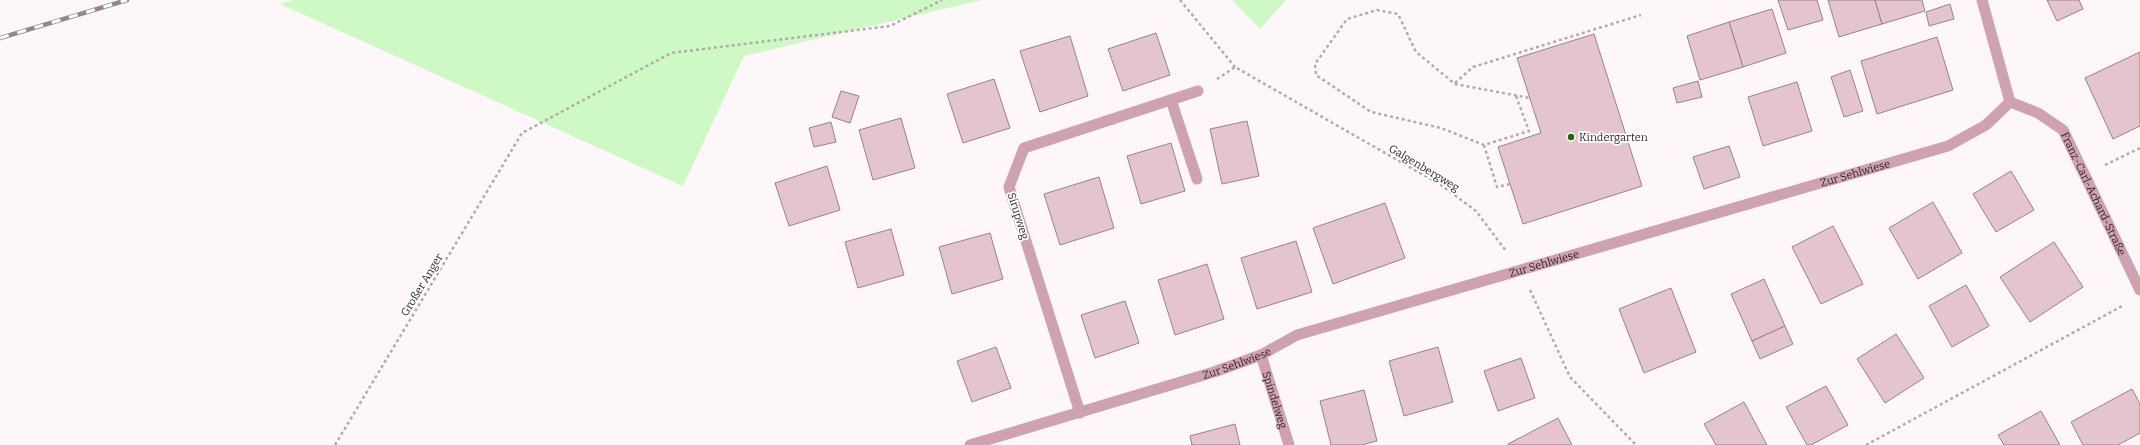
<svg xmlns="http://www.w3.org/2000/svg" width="2140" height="445" font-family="Bitter,serif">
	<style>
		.green { fill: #cef9c4 }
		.building { fill: #e3c4cf; stroke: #9d808a }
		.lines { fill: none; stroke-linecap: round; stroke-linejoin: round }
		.path { stroke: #b3aaae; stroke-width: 2.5; stroke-dasharray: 3 3; stroke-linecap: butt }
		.service { stroke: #cfa2b2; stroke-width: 11 }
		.minor { stroke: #cfa2b2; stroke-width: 11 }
		.rail-casing { stroke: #91888b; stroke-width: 4.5 }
		.rail { stroke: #fff; stroke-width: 3; stroke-dasharray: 9; stroke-linecap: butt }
		.poi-dot { fill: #1f6802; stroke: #fff; stroke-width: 1.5 }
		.labels { text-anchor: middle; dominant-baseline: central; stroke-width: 3.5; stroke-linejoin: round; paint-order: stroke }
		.poi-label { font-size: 11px; fill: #32262a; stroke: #fff; text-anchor: start }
		.street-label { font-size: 11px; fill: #32262a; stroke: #fff }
	</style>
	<rect width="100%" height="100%" fill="#fef7fa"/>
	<g class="green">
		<polygon points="293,0 982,0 744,56 683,186 280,4"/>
		<polygon points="1232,0 1286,0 1260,29"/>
	</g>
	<g class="building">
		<polygon points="1778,0 1817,0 1823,20 1788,30"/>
		<polygon points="1828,0 1875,0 1882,24 1839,37"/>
		<polygon points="1875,0 1922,0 1925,11 1882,24"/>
		<polygon points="2047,0 2079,0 2083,9 2057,21"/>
		<polygon points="1950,4 1954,19 1929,26 1926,12"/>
		<polygon points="1772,9 1786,53 1743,67 1729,22"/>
		<polygon points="1729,22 1743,67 1700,80 1687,36"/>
		<polygon points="1156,33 1170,75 1123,91 1108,49"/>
		<polygon points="1594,34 1642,186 1523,224 1498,147 1541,133 1517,58"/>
		<polygon points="1070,36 1088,96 1040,112 1020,51"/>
		<polygon points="1937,37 1953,90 1877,114 1861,61"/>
		<polygon points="2140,52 2140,126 2113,139 2085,78"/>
		<polygon points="1850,70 1863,111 1844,117 1831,77"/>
		<polygon points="994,79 1010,128 963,143 947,94"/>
		<polygon points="1698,81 1702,97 1677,103 1673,88"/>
		<polygon points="1797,82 1812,131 1763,146 1748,97"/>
		<polygon points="841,91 859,96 850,123 832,117"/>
		<polygon points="901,118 915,168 873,180 859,130"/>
		<polygon points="1247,121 1259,176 1222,184 1210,129"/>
		<polygon points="831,122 836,142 814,147 809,128"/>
		<polygon points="1171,143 1185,191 1141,204 1127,156"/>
		<polygon points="1729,146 1740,177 1704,189 1693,157"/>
		<polygon points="827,166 840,210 789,226 775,183"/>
		<polygon points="2011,171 2034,210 1996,232 1973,194"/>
		<polygon points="1099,177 1114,228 1060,245 1044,194"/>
		<polygon points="1933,202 1962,253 1918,279 1889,228"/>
		<polygon points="1385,203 1405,258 1333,284 1313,228"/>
		<polygon points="1833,226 1863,284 1821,304 1792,247"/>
		<polygon points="891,229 904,275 858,288 845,242"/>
		<polygon points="990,233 1003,279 952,294 939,247"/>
		<polygon points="1296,241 1312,292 1257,309 1241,258"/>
		<polygon points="2054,242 2083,287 2030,322 2000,277"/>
		<polygon points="1207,264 1224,319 1175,335 1158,280"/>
		<polygon points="1764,279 1785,326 1752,341 1731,294"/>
		<polygon points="1966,285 1989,326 1952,347 1929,306"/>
		<polygon points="1671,288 1696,352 1644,373 1619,309"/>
		<polygon points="1125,301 1139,343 1095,358 1081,315"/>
		<polygon points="1785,326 1793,344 1760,359 1752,341"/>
		<polygon points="1896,334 1924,378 1885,403 1857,359"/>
		<polygon points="996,347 1011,388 972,402 957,361"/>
		<polygon points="1438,347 1453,402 1404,416 1389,361"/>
		<polygon points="1521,358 1535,398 1498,411 1484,371"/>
		<polygon points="1826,386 1848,425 1811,445 1807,445 1786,407"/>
		<polygon points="2132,389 2140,404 2140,433 2118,445 2083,445 2071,422"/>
		<polygon points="1364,390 1377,441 1361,445 1331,445 1320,401"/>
		<polygon points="1744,402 1767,445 1716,445 1704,424"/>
		<polygon points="2041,411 2060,445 2004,445 1998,435"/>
		<polygon points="1558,418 1572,445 1508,445 1508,444"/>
		<polygon points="1235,424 1240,445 1192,445 1190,436"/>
	</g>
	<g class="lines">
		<g class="path">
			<polyline points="1180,0 1235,67"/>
			<polyline points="1217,79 1235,67 1441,185 1476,211 1506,251"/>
			<polyline points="1455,83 1473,67 1641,15"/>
			<polyline points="1516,96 1529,131 1484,145 1441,128 1371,112 1316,75 1315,64 1347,19 1377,10 1398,14 1416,52 1455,84 1530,98"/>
			<polyline points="1484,145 1497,187 1510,184"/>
			<polyline points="2105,165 2140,148"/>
			<polyline points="1530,290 1570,377 1636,445"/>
			<polyline points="335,445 522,133 671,53 890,26 942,0"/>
			<polyline points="1866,445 2124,305"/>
		</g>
		<polyline class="service" points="1171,100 1197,179"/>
		<g class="minor">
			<polyline points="1982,0 2010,102"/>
			<path id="s1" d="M2010,102L2038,113L2063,130L2140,290"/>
			<path id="s2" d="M1261,355L1289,445"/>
			<polyline points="1080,413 1009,187 1024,148 1198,91"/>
			<path id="s3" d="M970,445L1214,372L1261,355L1297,335L1948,146L1986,125L2010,102"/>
		</g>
		<defs>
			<polyline id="rail" points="0,38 127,0"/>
		</defs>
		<use href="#rail" class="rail-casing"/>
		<use href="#rail" class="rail"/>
	</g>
	<circle class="poi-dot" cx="1571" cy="137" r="4"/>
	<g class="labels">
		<g class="poi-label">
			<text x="1579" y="137">Kindergarten</text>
		</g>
		<g class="street-label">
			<text transform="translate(1424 168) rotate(31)">Galgenbergweg</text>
			<text stroke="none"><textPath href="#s3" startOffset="927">Zur Sehlwiese</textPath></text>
			<text stroke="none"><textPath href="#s1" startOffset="131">Franz-Carl-Achard-Straße</textPath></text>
			<text transform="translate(1018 216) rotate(73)">Sirupweg</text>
			<text stroke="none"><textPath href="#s3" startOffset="603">Zur Sehlwiese</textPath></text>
			<text transform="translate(422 285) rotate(-59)">Großer Anger</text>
			<text stroke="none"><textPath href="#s3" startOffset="279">Zur Sehlwiese</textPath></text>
			<text stroke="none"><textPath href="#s2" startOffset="47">Spindelweg</textPath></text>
		</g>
	</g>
</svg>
